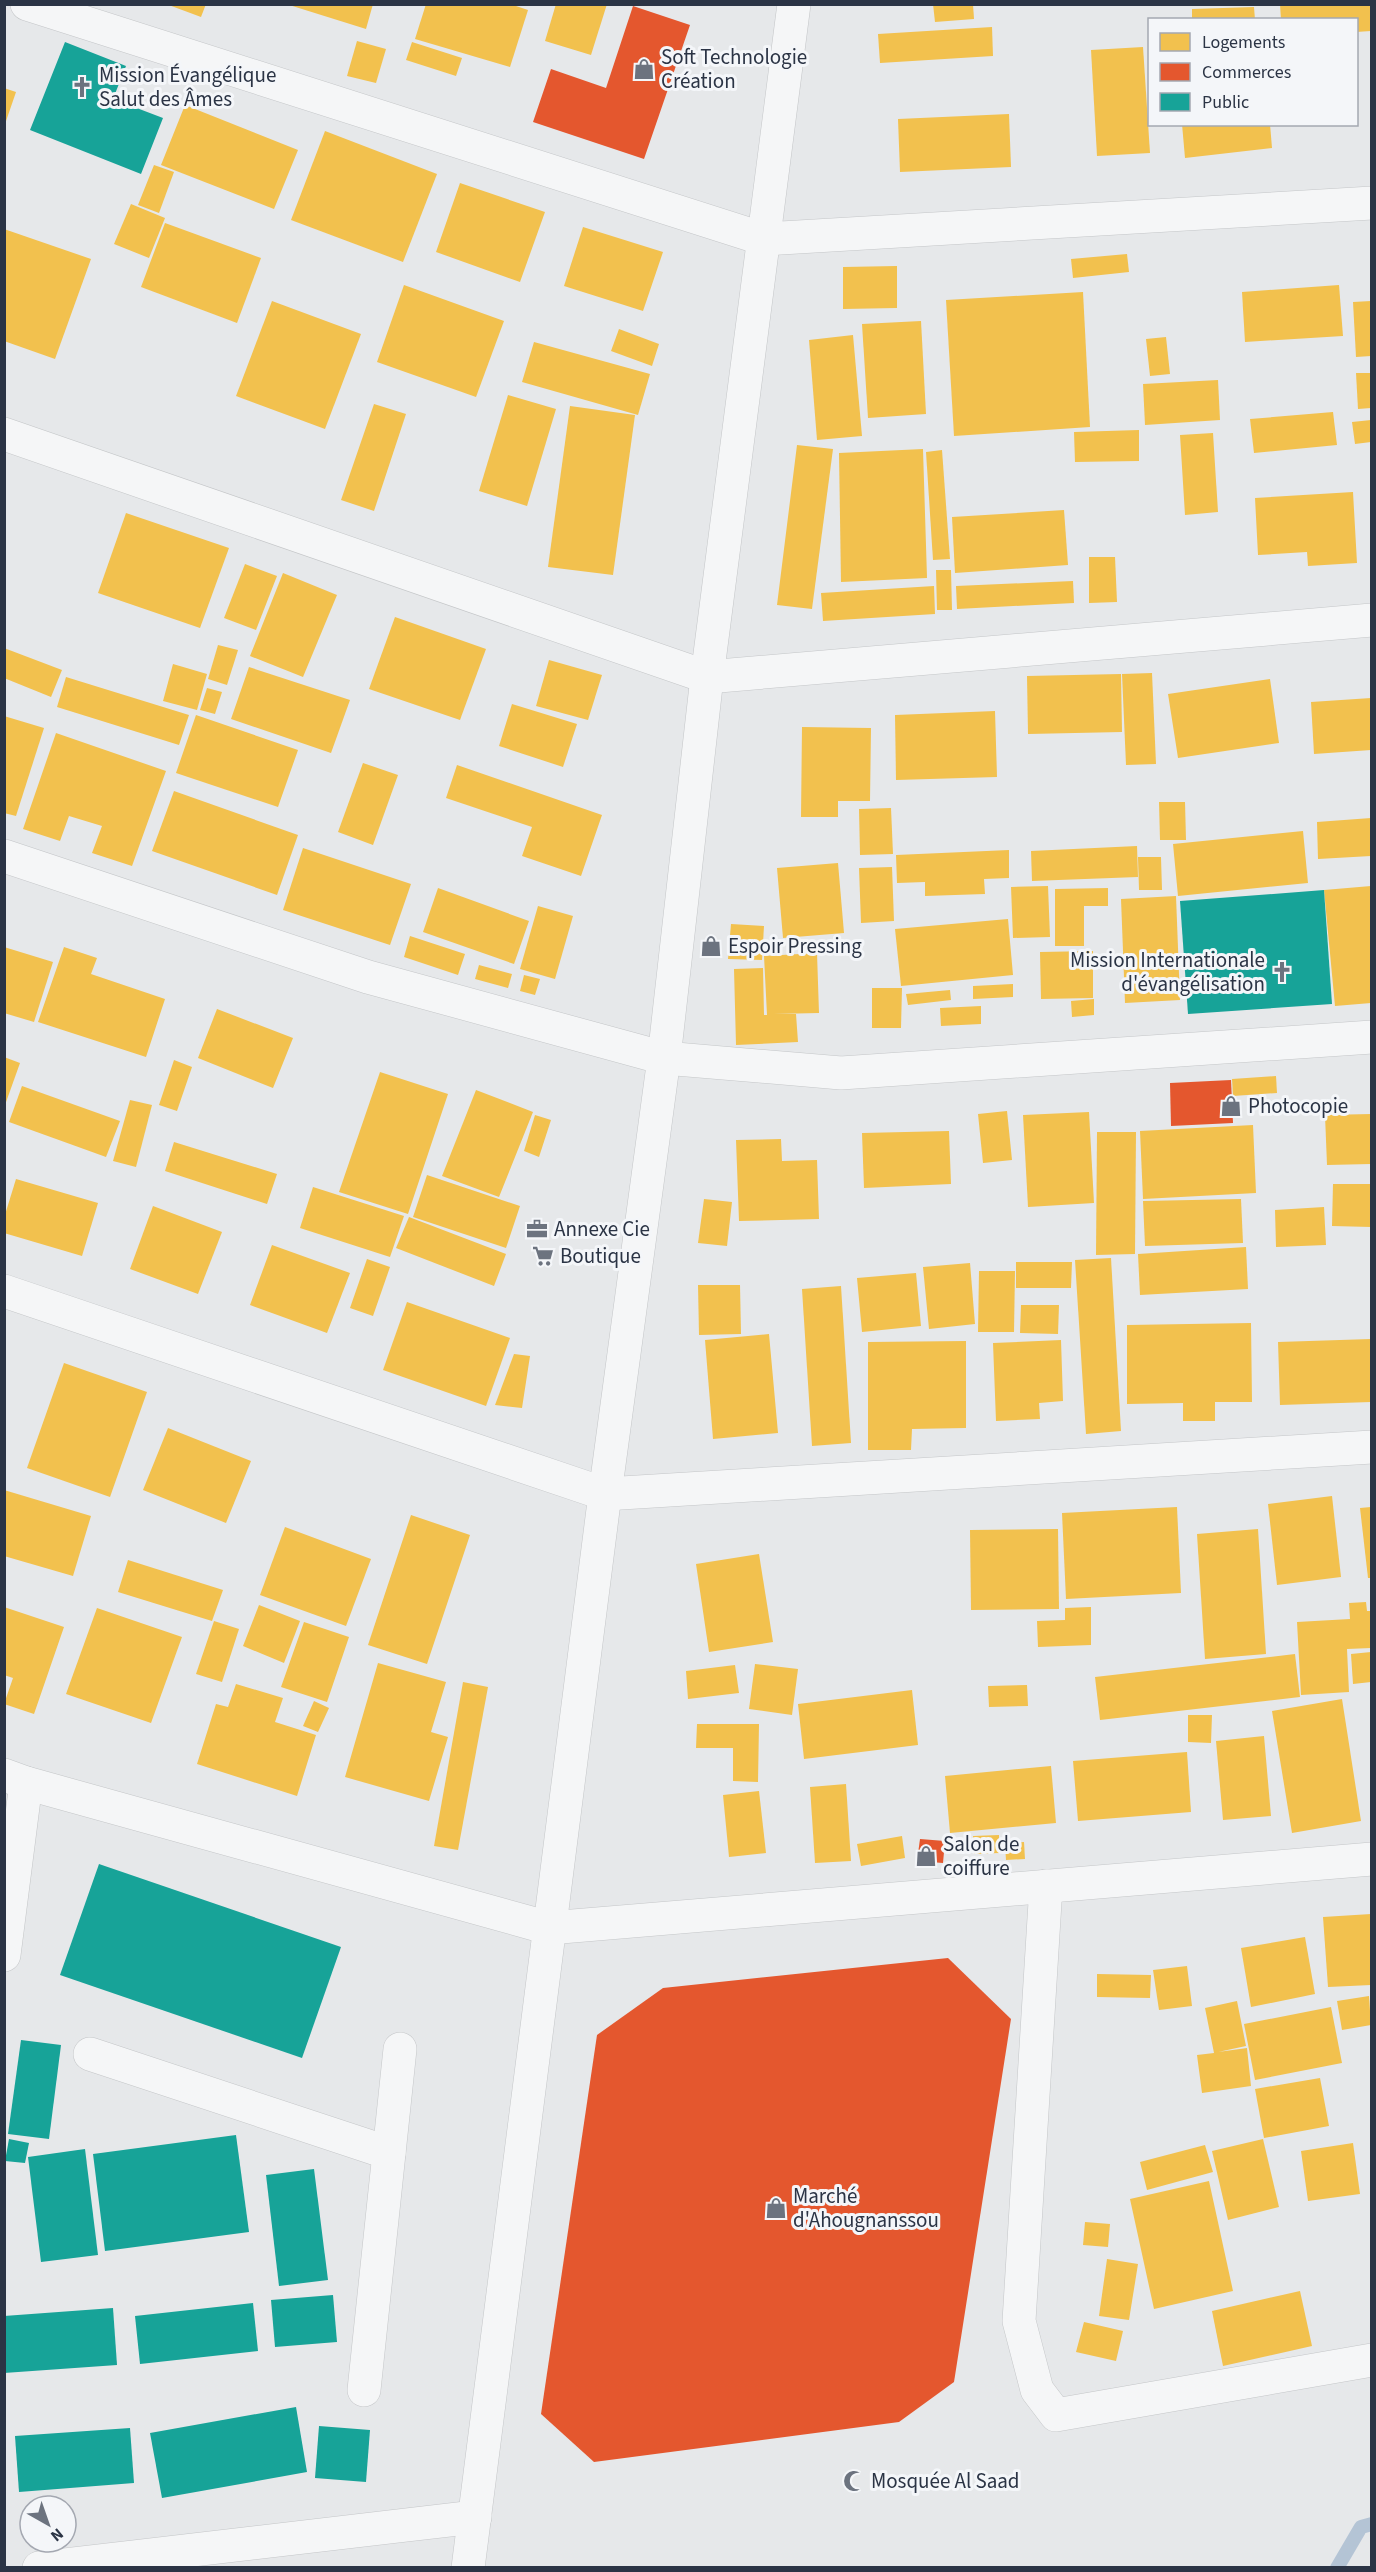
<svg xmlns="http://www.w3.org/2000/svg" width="1376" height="2572" font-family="'Source Sans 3',sans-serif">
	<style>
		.homes { fill: #f2c14e }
		.shops { fill: #e4572e }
		.public { fill: #17a398 }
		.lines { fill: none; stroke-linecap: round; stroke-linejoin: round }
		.stream { stroke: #b4c4d5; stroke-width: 14 }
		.minor-casing { stroke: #c4c6c8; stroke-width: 34 }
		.minor { stroke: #f5f6f7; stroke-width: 33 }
		.labels { text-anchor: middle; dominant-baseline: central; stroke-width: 6; stroke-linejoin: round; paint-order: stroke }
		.poi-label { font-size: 21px; fill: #2b3445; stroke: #f4f6f9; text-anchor: start }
	</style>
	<rect width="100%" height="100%" fill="#e6e8ea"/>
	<g class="homes">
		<polygon points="166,4 206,4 201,17"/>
		<polygon points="286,4 373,4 366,29"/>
		<polygon points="426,4 510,4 528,10 510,67 415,39"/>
		<polygon points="556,4 607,4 591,55 545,41"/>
		<polygon points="933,4 973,4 974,19 935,22"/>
		<polygon points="1280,4 1371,4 1371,31 1356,32 1356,20 1281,20"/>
		<polygon points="1254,7 1255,20 1192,20 1192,9"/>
		<polygon points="992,27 993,56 880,63 878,34"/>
		<polygon points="357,41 386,49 376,83 347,76"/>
		<polygon points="412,42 462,58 456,76 406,60"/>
		<polygon points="1143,47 1150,153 1097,156 1091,50"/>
		<polygon points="4,88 16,92 5,124 4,123"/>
		<polygon points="185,105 298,150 274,209 161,165"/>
		<polygon points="1009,114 1011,167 900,172 898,119"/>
		<polygon points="1182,124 1270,124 1272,148 1185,158"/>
		<polygon points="325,131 437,174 403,262 291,220"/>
		<polygon points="154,165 174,172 159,213 138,205"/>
		<polygon points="460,183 545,212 520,282 436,252"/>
		<polygon points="131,204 165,218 149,258 114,244"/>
		<polygon points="165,223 261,258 237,323 141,287"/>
		<polygon points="583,227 663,252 643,311 564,286"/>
		<polygon points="4,229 91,259 55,359 4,341"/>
		<polygon points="1127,254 1129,272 1073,278 1071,259"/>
		<polygon points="897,266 897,308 843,309 843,267"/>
		<polygon points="404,285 504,321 476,397 377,362"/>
		<polygon points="1339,285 1343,336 1245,342 1242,292"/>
		<polygon points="1083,292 1090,427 954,436 946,300"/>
		<polygon points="272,301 361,334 325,429 236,396"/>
		<polygon points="1371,301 1371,356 1356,357 1353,302"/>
		<polygon points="921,321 926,414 868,418 862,324"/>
		<polygon points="619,329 659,344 652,366 611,351"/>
		<polygon points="853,335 862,436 817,440 809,340"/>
		<polygon points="1166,337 1170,374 1150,376 1146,339"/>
		<polygon points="534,342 650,374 638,415 522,382"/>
		<polygon points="1356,373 1371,373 1371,408 1358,409"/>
		<polygon points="1218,380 1220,420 1145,425 1143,384"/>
		<polygon points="508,395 556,409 527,506 479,491"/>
		<polygon points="374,404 406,414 374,511 341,500"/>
		<polygon points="570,406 635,415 613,575 548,567"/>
		<polygon points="1333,412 1337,445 1254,453 1250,419"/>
		<polygon points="1371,420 1371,442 1355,444 1352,422"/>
		<polygon points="1139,430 1139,461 1075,462 1074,432"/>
		<polygon points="1213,433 1218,512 1185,515 1180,435"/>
		<polygon points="797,445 833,449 812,609 777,605"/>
		<polygon points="923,449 927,578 841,582 839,453"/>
		<polygon points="942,450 950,559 933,560 926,452"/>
		<polygon points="1353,492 1357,563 1308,566 1307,552 1258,555 1255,498"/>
		<polygon points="1064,510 1068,565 955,573 952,517"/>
		<polygon points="126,513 229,548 200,628 98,593"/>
		<polygon points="1089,557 1115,557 1117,602 1089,603"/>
		<polygon points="245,564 277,576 256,630 224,618"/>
		<polygon points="936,570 951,570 952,610 937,610"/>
		<polygon points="283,573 337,595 303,677 250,656"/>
		<polygon points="1073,581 1074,603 957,609 956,586"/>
		<polygon points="934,586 935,614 823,621 821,593"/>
		<polygon points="395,617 486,649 460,720 369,689"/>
		<polygon points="218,645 238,650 227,685 208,679"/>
		<polygon points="4,648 62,670 51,697 4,678"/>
		<polygon points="549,660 602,675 588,720 536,706"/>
		<polygon points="173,664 207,674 197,710 163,701"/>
		<polygon points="249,667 350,700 331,753 231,719"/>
		<polygon points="1152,673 1156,764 1126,765 1122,674"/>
		<polygon points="1121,674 1122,732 1028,734 1027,676"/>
		<polygon points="66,677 189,715 179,745 57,707"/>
		<polygon points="1270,679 1279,743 1178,758 1168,694"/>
		<polygon points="207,688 222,692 215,714 200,710"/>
		<polygon points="1371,698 1371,750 1314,754 1311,702"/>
		<polygon points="512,704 577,724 563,767 499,746"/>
		<polygon points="995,711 997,777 896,780 895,715"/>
		<polygon points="196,715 298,750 278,807 176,773"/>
		<polygon points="4,716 44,728 16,816 4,813"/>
		<polygon points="802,727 871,728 870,801 838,801 838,817 801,817"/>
		<polygon points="56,733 166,771 132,866 92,853 102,826 69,816 60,841 23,829"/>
		<polygon points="363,763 398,775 373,845 338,832"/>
		<polygon points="457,765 602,815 581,876 522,856 532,827 446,798"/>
		<polygon points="174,791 298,835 277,895 152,851"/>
		<polygon points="1159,802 1185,802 1186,840 1160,840"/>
		<polygon points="891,808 893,854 860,855 859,809"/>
		<polygon points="1371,818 1371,856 1318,859 1317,822"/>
		<polygon points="1303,831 1308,883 1178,896 1173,844"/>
		<polygon points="1137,846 1138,877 1032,881 1031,851"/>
		<polygon points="303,848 411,884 390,945 283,910"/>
		<polygon points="1009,850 1009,878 984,879 985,894 925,896 925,882 897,883 896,855"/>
		<polygon points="1138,857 1161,857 1162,890 1139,890"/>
		<polygon points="838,863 844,933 783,938 777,868"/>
		<polygon points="892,867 894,921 861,923 859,868"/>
		<polygon points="1048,886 1050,937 1013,938 1011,887"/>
		<polygon points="1371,886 1371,1003 1335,1006 1324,890"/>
		<polygon points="438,888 529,921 514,964 423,932"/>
		<polygon points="1108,888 1108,906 1084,906 1084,946 1055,946 1055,889"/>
		<polygon points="1176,896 1180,1000 1125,1003 1121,899"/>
		<polygon points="538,906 573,916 555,979 520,969"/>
		<polygon points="1008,919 1013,975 901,986 895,929"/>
		<polygon points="731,924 764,926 762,960 728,959"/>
		<polygon points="410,936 465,954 458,975 404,957"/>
		<polygon points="4,947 53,962 34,1022 4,1013"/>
		<polygon points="64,947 97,958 91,974 165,999 146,1057 38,1022"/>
		<polygon points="1093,951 1093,998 1041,999 1040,952"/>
		<polygon points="817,953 819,1013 774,1014 796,1014 798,1042 736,1045 734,969 763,968 764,1015 767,1015 764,956"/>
		<polygon points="479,965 512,974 508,988 475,979"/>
		<polygon points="524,975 540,979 535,995 520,991"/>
		<polygon points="1013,984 1013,997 973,999 973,986"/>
		<polygon points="872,988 902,988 901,1028 872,1028"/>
		<polygon points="950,990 951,1000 908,1005 906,994"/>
		<polygon points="1094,999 1094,1015 1072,1017 1071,1001"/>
		<polygon points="981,1006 981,1024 941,1026 940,1008"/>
		<polygon points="217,1009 293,1038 273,1088 198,1058"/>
		<polygon points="4,1057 20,1063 5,1105 4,1105"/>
		<polygon points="174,1060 192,1067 177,1111 159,1105"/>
		<polygon points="380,1072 448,1094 408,1214 339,1192"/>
		<polygon points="1276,1076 1277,1093 1233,1096 1232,1079"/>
		<polygon points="22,1086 120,1121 106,1157 9,1122"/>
		<polygon points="476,1090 533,1112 499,1197 442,1176"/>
		<polygon points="130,1100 152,1105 136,1167 113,1161"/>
		<polygon points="1007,1111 1012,1160 983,1163 978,1114"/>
		<polygon points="1089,1112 1094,1203 1028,1207 1023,1115"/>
		<polygon points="1371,1114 1371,1164 1327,1165 1325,1115"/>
		<polygon points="535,1115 551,1120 539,1157 524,1151"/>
		<polygon points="1253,1125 1256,1193 1143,1199 1140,1131"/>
		<polygon points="949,1131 951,1184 864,1188 862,1133"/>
		<polygon points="1097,1132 1136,1132 1135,1254 1096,1255"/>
		<polygon points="781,1139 782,1161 817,1160 819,1219 739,1221 736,1140"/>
		<polygon points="174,1142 277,1174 267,1204 165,1171"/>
		<polygon points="427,1175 520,1206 506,1248 413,1217"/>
		<polygon points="16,1179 98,1203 82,1256 4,1233 4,1218"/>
		<polygon points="1333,1184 1371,1184 1371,1227 1332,1226"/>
		<polygon points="313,1187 404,1216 390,1257 300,1228"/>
		<polygon points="704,1199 732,1202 727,1246 698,1243"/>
		<polygon points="1241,1199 1243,1243 1145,1246 1143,1201"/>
		<polygon points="153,1206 222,1232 198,1294 130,1269"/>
		<polygon points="1324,1207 1326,1245 1276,1247 1275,1210"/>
		<polygon points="409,1217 506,1254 494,1286 396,1248"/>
		<polygon points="272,1245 350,1273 327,1333 250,1305"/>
		<polygon points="1246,1247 1248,1289 1140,1295 1138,1254"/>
		<polygon points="1111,1258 1121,1431 1086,1434 1075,1260"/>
		<polygon points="367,1259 390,1267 373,1316 350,1308"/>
		<polygon points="1016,1262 1072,1262 1071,1288 1016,1288"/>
		<polygon points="970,1263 975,1324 929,1329 923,1267"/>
		<polygon points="979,1271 1015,1271 1014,1332 978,1332"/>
		<polygon points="916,1273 921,1326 862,1332 857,1278"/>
		<polygon points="698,1285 740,1285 741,1334 699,1335"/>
		<polygon points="841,1286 851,1443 812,1446 802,1289"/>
		<polygon points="407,1302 510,1338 486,1406 383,1370"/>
		<polygon points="1021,1305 1059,1305 1058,1334 1020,1333"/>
		<polygon points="1251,1323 1252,1402 1215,1402 1215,1421 1183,1421 1183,1403 1127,1404 1127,1325"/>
		<polygon points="769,1334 778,1433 713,1439 705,1340"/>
		<polygon points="1371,1339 1371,1402 1280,1405 1278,1342"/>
		<polygon points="1061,1340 1063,1401 1039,1403 1040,1419 996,1421 993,1343"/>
		<polygon points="966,1341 966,1428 912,1429 911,1450 868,1450 868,1342"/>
		<polygon points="514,1354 530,1356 522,1408 495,1405"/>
		<polygon points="64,1363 147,1392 110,1497 27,1468"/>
		<polygon points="168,1428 251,1461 226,1523 143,1490"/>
		<polygon points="4,1490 91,1516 73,1576 4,1556"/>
		<polygon points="1332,1496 1341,1577 1277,1585 1268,1504"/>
		<polygon points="1177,1507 1181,1593 1066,1599 1062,1513"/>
		<polygon points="1371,1507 1371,1578 1368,1578 1360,1508"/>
		<polygon points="411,1515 470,1535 427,1664 368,1645"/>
		<polygon points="285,1527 371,1559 346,1626 260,1595"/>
		<polygon points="1058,1529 1059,1609 971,1610 970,1530"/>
		<polygon points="1258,1529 1266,1654 1205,1659 1197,1534"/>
		<polygon points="759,1554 773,1642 709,1652 696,1564"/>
		<polygon points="128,1560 223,1590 212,1621 118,1592"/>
		<polygon points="1366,1602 1367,1611 1371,1611 1371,1648 1347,1649 1349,1692 1301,1695 1297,1622 1350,1619 1349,1603"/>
		<polygon points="259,1605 300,1621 284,1663 243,1646"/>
		<polygon points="4,1607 64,1627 34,1714 4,1704 13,1678 4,1675"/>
		<polygon points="1091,1607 1091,1645 1038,1647 1037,1621 1065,1620 1065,1608"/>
		<polygon points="97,1608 182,1637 151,1723 66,1694"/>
		<polygon points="214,1621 239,1629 222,1682 196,1674"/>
		<polygon points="304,1622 349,1637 327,1702 281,1687"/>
		<polygon points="1371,1652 1371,1682 1353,1684 1351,1654"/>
		<polygon points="1295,1654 1300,1697 1100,1720 1095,1677"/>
		<polygon points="378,1663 446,1682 431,1732 448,1737 429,1801 345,1777"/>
		<polygon points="755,1664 798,1669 792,1715 749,1709"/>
		<polygon points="735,1665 739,1693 688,1699 686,1671"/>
		<polygon points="463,1682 488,1687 458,1850 434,1846"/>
		<polygon points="236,1684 283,1698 275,1722 316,1735 297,1796 197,1764 216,1704 228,1707"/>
		<polygon points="1027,1685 1028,1706 989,1707 988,1686"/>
		<polygon points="912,1690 918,1745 804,1759 798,1704"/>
		<polygon points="1342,1699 1361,1821 1292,1833 1272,1711"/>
		<polygon points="314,1701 329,1708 318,1732 303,1726"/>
		<polygon points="1188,1715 1212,1715 1211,1743 1188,1742"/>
		<polygon points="697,1724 759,1724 758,1782 733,1781 733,1748 696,1748"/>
		<polygon points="1264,1736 1271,1816 1223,1820 1216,1741"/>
		<polygon points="1187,1752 1191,1812 1078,1821 1073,1761"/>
		<polygon points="1051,1766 1056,1823 950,1833 945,1776"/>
		<polygon points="846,1784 851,1861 815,1863 810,1787"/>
		<polygon points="759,1791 766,1853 729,1857 723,1795"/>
		<polygon points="999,1835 999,1853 974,1854 973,1836"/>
		<polygon points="902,1836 905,1858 861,1866 857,1844"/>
		<polygon points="1024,1842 1025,1859 1006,1860 1005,1843"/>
		<polygon points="1371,1914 1371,1985 1328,1987 1323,1917"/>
		<polygon points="1305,1937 1315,1994 1251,2007 1241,1948"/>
		<polygon points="1187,1966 1192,2006 1159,2010 1153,1970"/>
		<polygon points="1097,1974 1151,1975 1150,1998 1097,1997"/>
		<polygon points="1369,1996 1371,2025 1342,2030 1337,2001"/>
		<polygon points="1237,2001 1246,2046 1218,2052 1247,2048 1251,2086 1202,2093 1197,2055 1214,2053 1205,2008"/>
		<polygon points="1331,2007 1342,2063 1255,2080 1244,2024"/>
		<polygon points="1320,2078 1329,2126 1264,2138 1255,2089"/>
		<polygon points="1263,2139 1279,2207 1228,2220 1212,2151"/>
		<polygon points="1353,2143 1360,2194 1308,2201 1301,2151"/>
		<polygon points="1205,2145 1213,2172 1147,2190 1140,2162"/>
		<polygon points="1209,2181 1233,2291 1154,2309 1130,2199"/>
		<polygon points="1085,2222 1110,2224 1108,2247 1083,2245"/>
		<polygon points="1107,2259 1138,2264 1129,2320 1099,2316"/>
		<polygon points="1300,2291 1312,2346 1223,2366 1212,2311"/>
		<polygon points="1084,2322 1123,2331 1116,2361 1076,2352"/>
	</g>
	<g class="shops">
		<polygon points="633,6 690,25 644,159 533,122 551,69 606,88"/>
		<polygon points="1231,1080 1233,1123 1171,1126 1170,1083"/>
		<polygon points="920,1839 945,1841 943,1863 917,1861"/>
		<polygon points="948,1958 1011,2019 954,2382 899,2422 594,2462 541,2414 597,2035 663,1988"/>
	</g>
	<g class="public">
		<polygon points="65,42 126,66 113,99 163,118 141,174 30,130"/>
		<polygon points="1324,890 1332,1004 1188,1014 1180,901"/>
		<polygon points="99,1864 341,1947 302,2058 60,1975"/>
		<polygon points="21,2040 61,2045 49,2139 8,2134"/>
		<polygon points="236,2135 249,2232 105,2251 93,2154"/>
		<polygon points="9,2139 29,2143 25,2163 5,2161"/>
		<polygon points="85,2149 98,2255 41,2262 28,2157"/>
		<polygon points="314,2169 328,2280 279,2286 266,2175"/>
		<polygon points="333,2295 337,2342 275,2347 271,2300"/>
		<polygon points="253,2303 258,2351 140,2364 135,2316"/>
		<polygon points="113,2308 117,2365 4,2373 4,2316"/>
		<polygon points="296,2407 307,2472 162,2498 150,2433"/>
		<polygon points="319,2426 370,2430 366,2482 315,2478"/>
		<polygon points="130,2428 134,2483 19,2492 15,2436"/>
	</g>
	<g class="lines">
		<polyline class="stream" points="1337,2568 1361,2527 1372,2524"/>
		<defs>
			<g id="minor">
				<polyline points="27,4 764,239 1372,203"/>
				<polyline points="4,434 707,677 1372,620"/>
				<polyline points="4,856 368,977 664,1058 841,1073 1372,1037"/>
				<polyline points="4,1291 605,1494 1372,1447"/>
				<polyline points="4,1775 26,1783 549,1928 1372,1859"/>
				<polyline points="1046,1886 1019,2321 1037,2390 1056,2415 1372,2360"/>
				<polyline points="4,1955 26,1783"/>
				<polyline points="90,2054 389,2153"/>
				<polyline points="364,2390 400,2049"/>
				<polyline points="39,2568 475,2517"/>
				<polyline points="468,2568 605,1494 664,1058 707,677 794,4"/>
			</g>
		</defs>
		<use href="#minor" class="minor-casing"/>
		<use href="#minor" class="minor"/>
	</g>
	<defs>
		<symbol id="shop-bare" viewBox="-9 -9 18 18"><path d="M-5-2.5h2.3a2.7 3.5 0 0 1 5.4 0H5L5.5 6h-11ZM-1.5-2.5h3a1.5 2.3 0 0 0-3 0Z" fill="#6c737f" stroke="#f4f6f9" stroke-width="2.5" paint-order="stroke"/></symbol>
		<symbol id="church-bare" viewBox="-9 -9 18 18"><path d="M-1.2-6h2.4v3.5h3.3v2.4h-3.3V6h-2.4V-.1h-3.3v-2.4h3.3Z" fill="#6c737f" stroke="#f4f6f9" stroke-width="2.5" paint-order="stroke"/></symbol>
		<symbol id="office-bare" viewBox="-9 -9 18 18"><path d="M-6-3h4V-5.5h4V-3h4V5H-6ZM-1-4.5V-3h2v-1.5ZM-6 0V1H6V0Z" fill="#6c737f" stroke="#f4f6f9" stroke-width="2.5" paint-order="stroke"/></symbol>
		<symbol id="supermarket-bare" viewBox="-9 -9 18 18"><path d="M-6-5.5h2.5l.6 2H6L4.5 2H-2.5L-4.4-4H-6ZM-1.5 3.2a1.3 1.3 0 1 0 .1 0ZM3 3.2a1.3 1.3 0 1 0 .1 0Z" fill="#6c737f" stroke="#f4f6f9" stroke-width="2.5" paint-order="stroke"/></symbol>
		<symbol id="mosque-bare" viewBox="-9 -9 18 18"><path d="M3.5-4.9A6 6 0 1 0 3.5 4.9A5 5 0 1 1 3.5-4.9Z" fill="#6c737f" stroke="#f4f6f9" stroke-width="2.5" paint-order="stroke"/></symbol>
	</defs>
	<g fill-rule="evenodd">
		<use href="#shop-bare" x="629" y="54" width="30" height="30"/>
		<use href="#church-bare" x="67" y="72" width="30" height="30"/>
		<use href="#shop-bare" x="696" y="931" width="30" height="30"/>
		<use href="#church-bare" x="1267" y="957" width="30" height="30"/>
		<use href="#shop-bare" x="1216" y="1091" width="30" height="30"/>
		<use href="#office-bare" x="522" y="1214" width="30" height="30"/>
		<use href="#supermarket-bare" x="528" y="1241" width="30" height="30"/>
		<use href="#shop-bare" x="911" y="1841" width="30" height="30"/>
		<use href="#shop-bare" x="761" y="2193" width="30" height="30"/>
		<use href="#mosque-bare" x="839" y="2466" width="30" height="30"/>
	</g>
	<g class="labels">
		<g class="poi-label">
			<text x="661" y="57">Soft Technologie<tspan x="661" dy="24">Création</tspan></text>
			<text x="99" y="75">Mission Évangélique<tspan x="99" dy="24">Salut des Âmes</tspan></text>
			<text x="728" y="946">Espoir Pressing</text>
			<text x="1265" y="960" text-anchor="end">Mission Internationale<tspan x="1265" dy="24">d'évangélisation</tspan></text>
			<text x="1248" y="1106">Photocopie</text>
			<text x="554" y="1229">Annexe Cie</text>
			<text x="560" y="1256">Boutique</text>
			<text x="943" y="1844">Salon de<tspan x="943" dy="24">coiffure</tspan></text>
			<text x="793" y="2196">Marché<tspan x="793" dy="24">d'Ahougnanssou</tspan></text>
			<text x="871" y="2481">Mosquée Al Saad</text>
		</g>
	</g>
	<rect width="1376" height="2572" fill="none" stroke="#2b3445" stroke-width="12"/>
	<rect x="1148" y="18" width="210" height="108" fill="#f4f6f9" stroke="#a4a8b1" stroke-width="1.5"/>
	<rect x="1160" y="33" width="30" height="18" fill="#f2c14e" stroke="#a4a8b1" stroke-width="1.5"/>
	<text x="1202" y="48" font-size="18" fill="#2b3445">Logements</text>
	<rect x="1160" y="63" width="30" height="18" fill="#e4572e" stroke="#a4a8b1" stroke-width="1.5"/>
	<text x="1202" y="78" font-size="18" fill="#2b3445">Commerces</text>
	<rect x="1160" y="93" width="30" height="18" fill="#17a398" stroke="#a4a8b1" stroke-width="1.5"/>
	<text x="1202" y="108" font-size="18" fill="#2b3445">Public</text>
	<g transform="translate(48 2524) rotate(140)"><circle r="28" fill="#f4f6f9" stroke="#a4a8b1" stroke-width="1.5"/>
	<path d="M0-4.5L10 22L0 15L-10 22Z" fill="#6c737f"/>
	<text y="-9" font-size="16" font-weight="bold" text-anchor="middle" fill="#2b3445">N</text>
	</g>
</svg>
